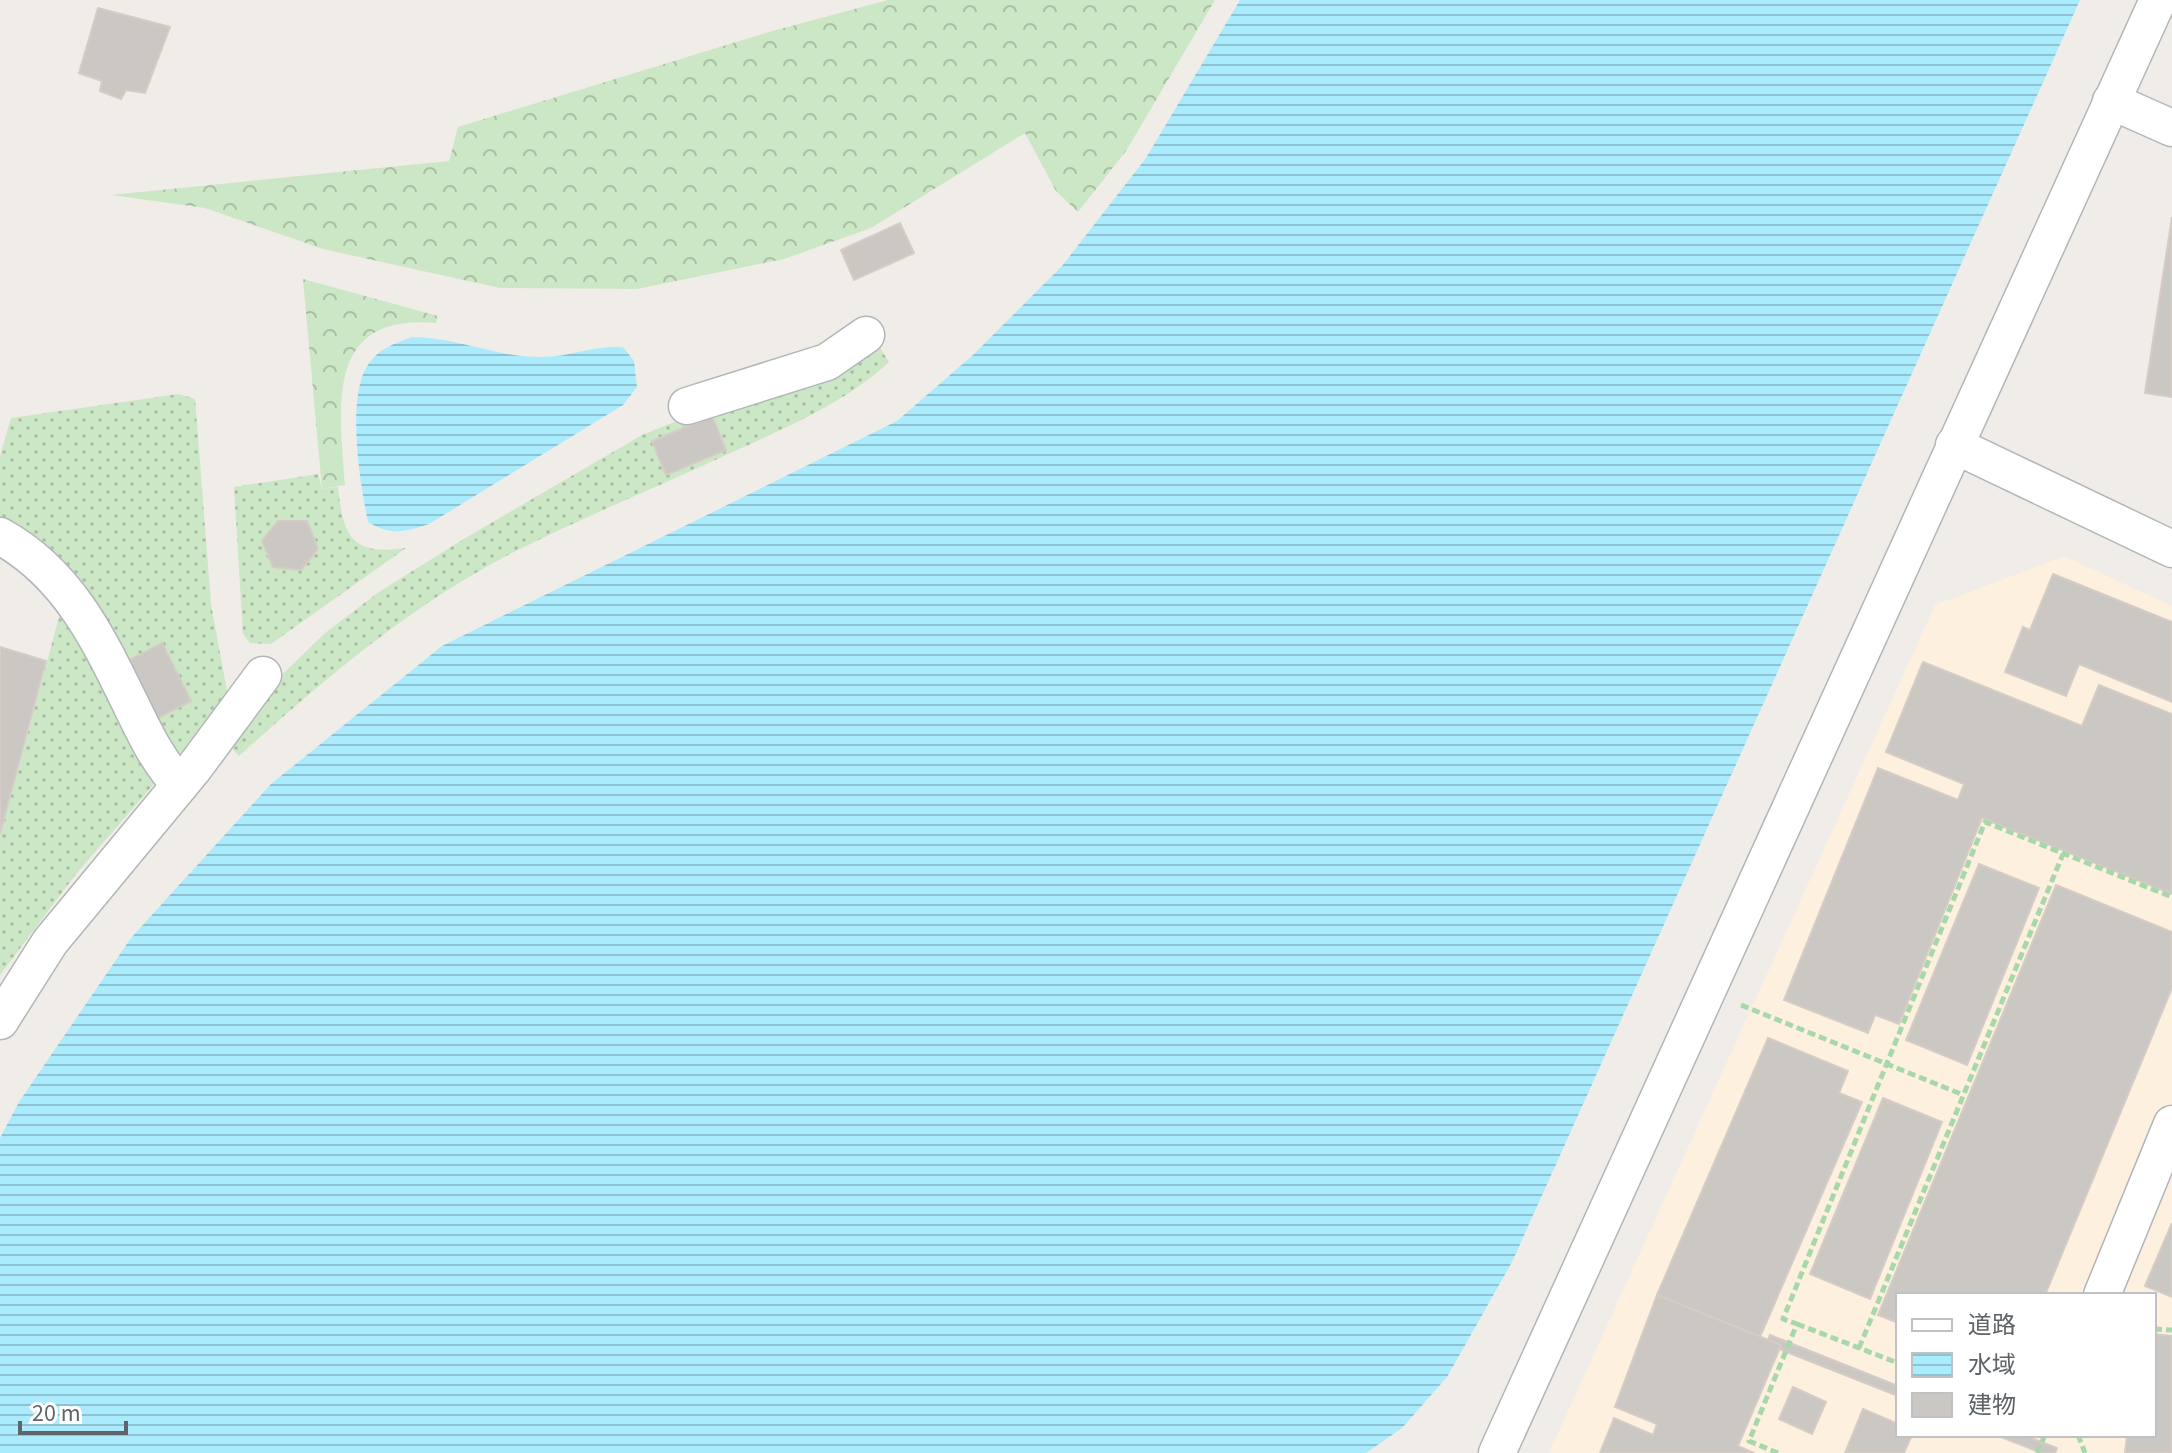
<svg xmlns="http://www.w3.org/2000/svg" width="2172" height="1453" font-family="'Source Sans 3','Noto Sans JP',sans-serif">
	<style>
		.commercial { fill: #fdf0df; fill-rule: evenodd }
		.grass { fill: url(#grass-dots) }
		.forest { fill: url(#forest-crowns) }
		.water { fill: url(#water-rules) }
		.building { fill: #cbc7c3; stroke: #d5cdc5; stroke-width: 2 }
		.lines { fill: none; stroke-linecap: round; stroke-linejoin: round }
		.minor-casing { stroke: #b2b6b9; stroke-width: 39 }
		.path { stroke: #a8d8aa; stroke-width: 5; stroke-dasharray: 8 4; stroke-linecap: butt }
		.minor { stroke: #fff; stroke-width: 36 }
	</style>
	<defs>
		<pattern id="grass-dots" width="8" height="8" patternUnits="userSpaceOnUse" patternTransform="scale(2)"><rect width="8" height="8" fill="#cce7c5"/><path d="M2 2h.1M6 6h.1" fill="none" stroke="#a9bfa4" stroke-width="1.8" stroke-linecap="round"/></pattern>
		<pattern id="forest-crowns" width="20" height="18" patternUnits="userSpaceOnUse" patternTransform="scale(2)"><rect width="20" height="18" fill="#cce7c5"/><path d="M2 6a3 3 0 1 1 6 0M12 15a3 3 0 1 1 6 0" fill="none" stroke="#a9bfa4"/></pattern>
		<pattern id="water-rules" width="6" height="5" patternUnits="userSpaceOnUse" patternTransform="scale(2)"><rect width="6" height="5" fill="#aaebfd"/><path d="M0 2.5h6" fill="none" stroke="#8ec2d1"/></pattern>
	</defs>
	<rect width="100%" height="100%" fill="#f0ece7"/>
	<path class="commercial" d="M2064,556L2172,606V1453H1549L1935,605ZM1898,1295H2154V1435H1898Z"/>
	<g class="grass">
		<path d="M876,341L889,362C846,402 790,426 737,450C666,483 593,513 522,548C415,601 327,677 239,756L226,742L258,698L325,633L379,592L467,537L642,435Z"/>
		<polygon points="179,394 195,399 211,604 228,697 187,751 173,756 0,522 0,456 11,418"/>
		<path d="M318,474L322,489L338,487C343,537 352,556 406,548L271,644L250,643L243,634L234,487Z"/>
		<polygon points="62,606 154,784 76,874 0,975 0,837"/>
	</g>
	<g class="forest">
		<polygon points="888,0 1215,0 1126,151 1078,212 1056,191 1025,133 871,228 784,259 637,289 500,288 323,249 205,208 111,195 449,161 458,127 769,32"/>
		<path d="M303,279L438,316L436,323C323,313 340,408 345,485L322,489Z"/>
	</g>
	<g class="water">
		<polygon points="1240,0 2080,0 1512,1262 1447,1377 1402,1428 1366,1453 0,1453 0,1138 19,1102 131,938 271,784 442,646 897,421 973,355 1062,266 1146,158"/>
		<path d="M412,337C457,337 498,358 542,357C570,357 595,345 623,347L634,361L637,387L623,405L429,524C404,532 391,536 368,522C360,484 345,393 370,362C380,348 396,343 412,337Z"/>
	</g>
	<g class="building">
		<polygon points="98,8 170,27 145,93 126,90 121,99 100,91 102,81 79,73"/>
		<polygon points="2172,217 2172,397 2145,393"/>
		<polygon points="900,223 914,253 854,280 841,250"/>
		<polygon points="712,416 726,450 666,475 652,441"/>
		<polygon points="278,521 307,521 318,549 301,570 273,567 262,541"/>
		<polygon points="2053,574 2172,622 2172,702 2079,664 2066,696 2005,672 2023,627 2030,630"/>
		<polygon points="162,643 191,701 158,718 129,660"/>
		<polygon points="0,647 46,661 0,834"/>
		<polygon points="1923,662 2082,726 2099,685 2172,714 2172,894 1982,818 1899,1024 1875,1015 1868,1033 1784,1000 1878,768 1958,800 1964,784 1886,752"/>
		<polygon points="1979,864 2039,888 1967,1065 1906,1040"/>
		<polygon points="2056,885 2172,932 2172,988 2045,1295 1898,1295 1898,1323 1878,1315"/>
		<polygon points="1768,1038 1848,1071 1839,1093 1862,1102 1760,1337 1657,1295"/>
		<polygon points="1883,1098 1942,1122 1870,1299 1810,1274"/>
		<polygon points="2172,1223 2172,1297 2145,1286"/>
		<polygon points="1657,1295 1781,1345 1738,1446 1754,1453 1600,1453 1614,1418 1653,1435 1657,1424 1615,1407"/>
		<polygon points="2154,1334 2172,1336 2172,1453 2125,1453 2127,1435 2154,1435"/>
		<polygon points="1770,1335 1898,1386 1898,1396 1779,1349 1781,1345 1768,1340"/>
		<polygon points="1793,1387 1826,1402 1812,1434 1779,1419"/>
		<polygon points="1863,1409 1898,1424 1898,1435 1912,1435 1904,1453 1845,1453"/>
		<polygon points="1996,1435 2023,1435 2057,1448 2055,1453 2042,1453"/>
	</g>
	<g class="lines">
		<defs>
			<g id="minor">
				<polyline points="2111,101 2172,128"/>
				<polyline points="687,406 827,362 866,335"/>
				<polyline points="1954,445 2172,549"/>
				<path d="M0,536C69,574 99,640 132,707C146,736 158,761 180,785"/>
				<polyline points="0,1021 50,942 194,768 263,675"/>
				<polyline points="2102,1295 2172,1124"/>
				<polyline points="1497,1453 2158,0"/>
			</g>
		</defs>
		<use href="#minor" class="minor-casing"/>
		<g class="path">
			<polyline points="1741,1005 1961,1094"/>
			<polyline points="1797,1324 1898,1363"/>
			<polyline points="2154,1329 2172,1330"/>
			<polyline points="1859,1348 2063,854"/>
			<polyline points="2078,1435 2085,1453"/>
			<polyline points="1778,1453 1749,1441 1797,1324 1783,1319 1985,822 2172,897"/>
			<polyline points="2037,1453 2045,1435"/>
		</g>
		<use href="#minor" class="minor"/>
	</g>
	<rect x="1896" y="1293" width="260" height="144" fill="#ffffff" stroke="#bfc1c2" stroke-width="2"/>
	<rect x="1912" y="1319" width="40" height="12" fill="#ffffff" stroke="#bfc1c2" stroke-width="2"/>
	<text x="1968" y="1333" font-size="24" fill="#5e6467">道路</text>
	<rect x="1912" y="1353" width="40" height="24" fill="url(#water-rules)" stroke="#bfc1c2" stroke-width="2"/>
	<text x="1968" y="1373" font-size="24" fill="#5e6467">水域</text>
	<rect x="1912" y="1393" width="40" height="24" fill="#cbc7c3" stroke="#bfc1c2" stroke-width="2"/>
	<text x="1968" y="1413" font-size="24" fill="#5e6467">建物</text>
	<path d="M20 1421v12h106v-12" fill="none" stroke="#5e6467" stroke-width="4"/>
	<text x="32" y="1421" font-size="24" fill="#5e6467" stroke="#ffffff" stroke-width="6" paint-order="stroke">20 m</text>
</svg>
